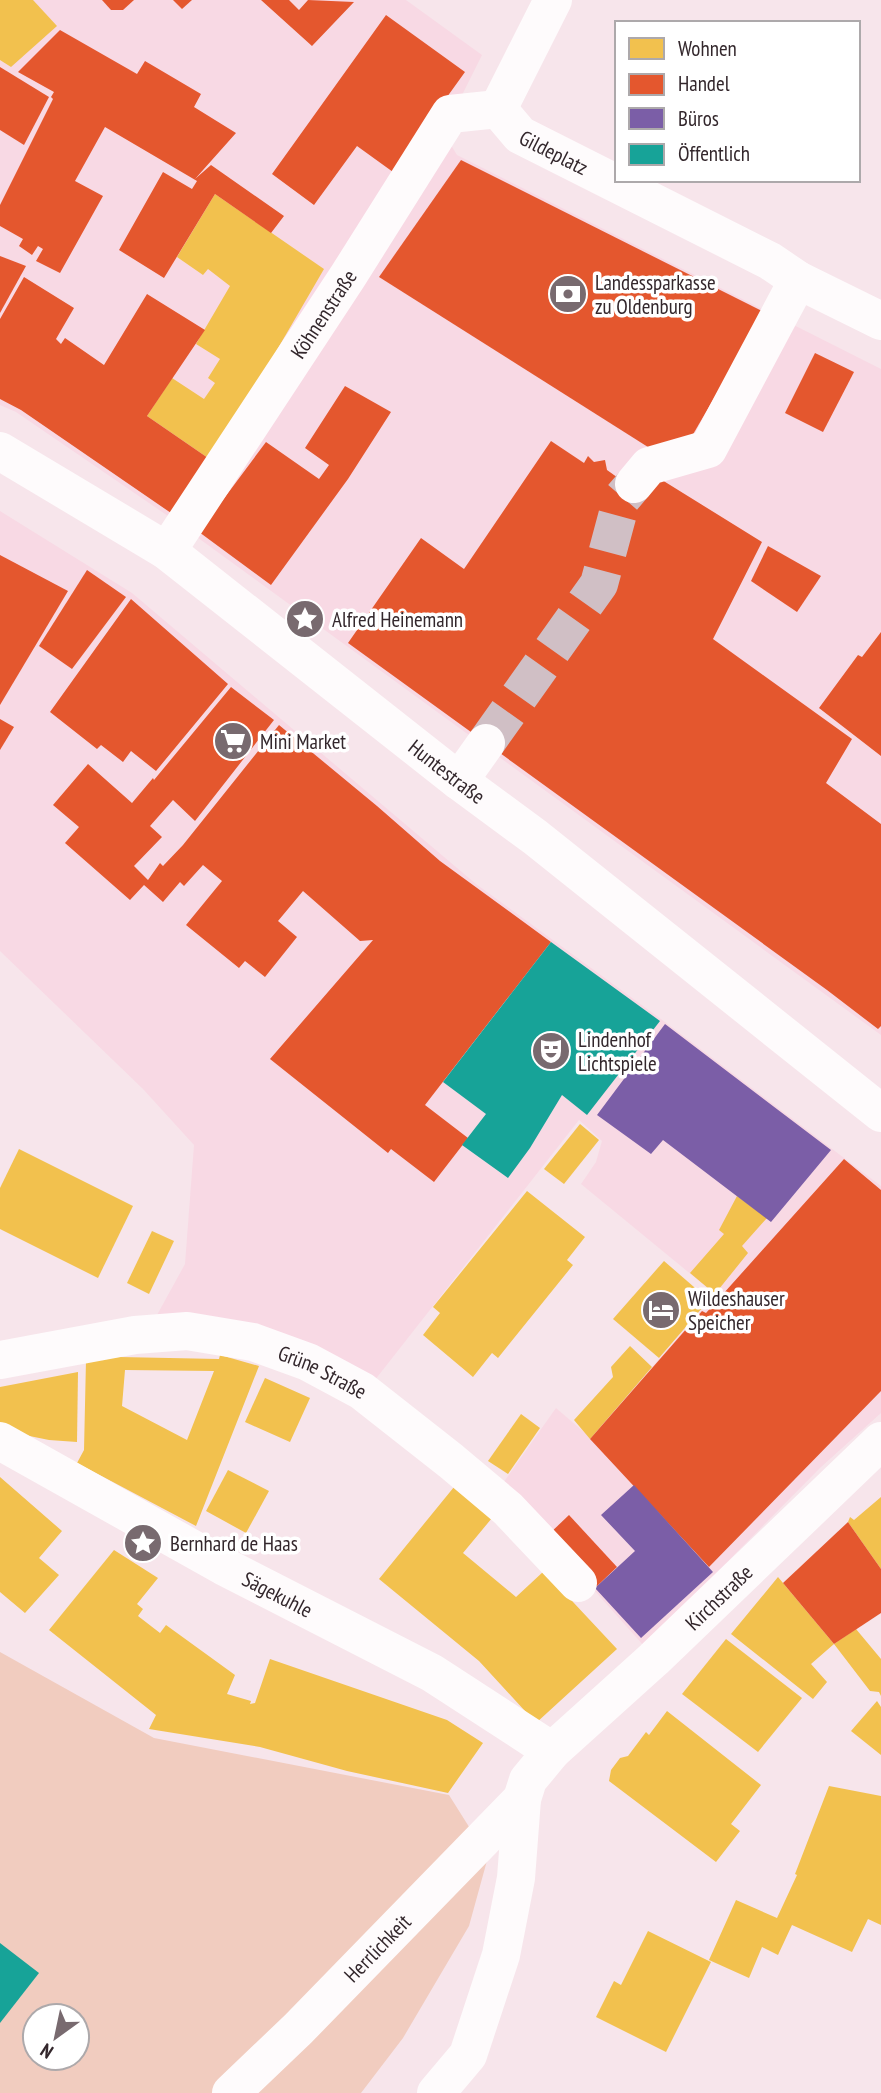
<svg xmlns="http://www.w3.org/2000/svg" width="881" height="2093" font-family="'PT Sans Narrow',sans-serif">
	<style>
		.built { fill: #f8d9e4 }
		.green { fill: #f1ccbf; fill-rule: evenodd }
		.homes { fill: #f2c14e; fill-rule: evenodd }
		.shops { fill: #e4572e }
		.offices { fill: #7b5ea7 }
		.public { fill: #17a398 }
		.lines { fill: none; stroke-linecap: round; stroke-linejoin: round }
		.street-tunnel { stroke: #d0bfc5; stroke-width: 38; stroke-dasharray: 38 19; stroke-linecap: butt }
		.street { stroke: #fefbfc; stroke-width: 38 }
		.labels { text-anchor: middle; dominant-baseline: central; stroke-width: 7; stroke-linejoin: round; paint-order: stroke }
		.street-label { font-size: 21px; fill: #33272c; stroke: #fff }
		.poi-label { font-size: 21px; fill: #33272c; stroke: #fff; text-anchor: start }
	</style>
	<rect width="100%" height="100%" fill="#f7e5eb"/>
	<g class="built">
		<polygon points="0,0 406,0 482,55 462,95 434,117 457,155 881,369 881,1035 168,516 16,412 0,405"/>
		<polygon points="0,511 132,593 476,884 665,1022 881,1186 881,1413 821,1467 644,1646 501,1486 556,1408 591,1438 715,1294 581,1184 596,1162 602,1141 579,1120 371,1385 157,1315 185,1264 194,1145 143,1089 0,951"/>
	</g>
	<path class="green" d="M0,1652L154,1738L449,1795L488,1857L469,1926L403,2038L361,2093H0ZM35,2016H77V2058H35Z"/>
	<g class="homes">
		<polygon points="0,0 33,0 57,26 11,67 0,60"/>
		<polygon points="215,194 324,269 245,405 208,458 147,416 172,378 204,399 215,383 208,378 220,359 196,344 230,286 208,269 203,275 177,257"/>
		<polygon points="580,1124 599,1140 564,1184 544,1169"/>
		<polygon points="19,1149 133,1206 98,1278 0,1229 0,1188"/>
		<polygon points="527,1191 585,1237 567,1260 573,1265 498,1358 492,1353 473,1377 423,1335 440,1313 433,1307"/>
		<polygon points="737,1196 767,1218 742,1246 748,1253 715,1294 690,1273 724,1234 719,1230"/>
		<polygon points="152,1231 174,1241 149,1294 127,1283"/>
		<polygon points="664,1261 709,1300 659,1358 613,1319"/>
		<polygon points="630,1346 652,1367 590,1439 574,1420 613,1377 611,1367"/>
		<path d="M220,1355L259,1366L196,1526L77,1463L84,1450L86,1360L119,1357L219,1359ZM125,1370L214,1371L187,1440L122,1406Z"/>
		<polygon points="78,1372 77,1442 49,1440 0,1430 0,1387"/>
		<polygon points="265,1378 310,1398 290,1442 245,1422"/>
		<polygon points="521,1414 540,1428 508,1474 488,1461"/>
		<polygon points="228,1470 269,1491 246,1533 206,1511"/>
		<polygon points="0,1477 62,1531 39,1558 59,1575 25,1613 0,1592"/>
		<polygon points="454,1487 492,1518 463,1553 516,1597 544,1571 617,1649 536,1723 479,1661 379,1579"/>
		<polygon points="881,1497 881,1569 848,1522 850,1517 854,1520"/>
		<polygon points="114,1550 158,1578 137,1604 143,1609 138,1616 160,1633 166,1625 235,1675 227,1694 251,1701 250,1704 255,1703 270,1659 447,1720 483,1743 448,1793 347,1771 260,1747 149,1729 156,1715 49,1630"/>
		<polygon points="778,1577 834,1644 811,1664 827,1682 813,1699 731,1634"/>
		<polygon points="856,1629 881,1659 881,1696 879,1692 870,1691 834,1644"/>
		<polygon points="726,1639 802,1698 758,1752 682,1694"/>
		<polygon points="877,1701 881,1707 881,1755 851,1731"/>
		<polygon points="667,1711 761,1785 731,1824 740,1831 716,1862 609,1781 611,1770 620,1758 628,1756 646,1732 649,1735"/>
		<polygon points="829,1786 881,1796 881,1925 868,1919 852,1952 792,1925 778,1955 762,1947 749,1978 709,1960 736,1900 777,1918 797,1875 795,1874"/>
		<polygon points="648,1931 711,1962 666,2052 596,2017 614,1981 621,1985"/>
	</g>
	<g class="shops">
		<polygon points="102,0 134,0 123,10 111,10"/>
		<polygon points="173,0 192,0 182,9"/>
		<polygon points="261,0 289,0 299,10 308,0 354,2 312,46"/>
		<polygon points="386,15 465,72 393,172 357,146 314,205 272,174"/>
		<polygon points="60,30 137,74 145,61 201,94 194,107 236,133 195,179 211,165 284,216 271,233 215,194 164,278 119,250 163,172 192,189 197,181 105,127 75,181 103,196 60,273 36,261 43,249 38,246 32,255 19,246 23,239 0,226 0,205 53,99 51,97 54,92 18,72"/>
		<polygon points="0,67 49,97 24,145 0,130"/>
		<polygon points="461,160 764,312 688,443 659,454 379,277"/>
		<polygon points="0,256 26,266 0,313"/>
		<polygon points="24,277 74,308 56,339 61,344 65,338 104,365 147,294 205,330 147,416 208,458 171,513 21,410 0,399 0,319"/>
		<polygon points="815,353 854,372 823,432 785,413"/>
		<polygon points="345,386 391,412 348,479 271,585 199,532 266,442 319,479 329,465 305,448"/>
		<polygon points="551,441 584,463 588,456 594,462 605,460 607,470 621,480 662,480 762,542 713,639 852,739 826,783 881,824 881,1026 878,1029 827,990 348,643 421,538 464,569"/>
		<polygon points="768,546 821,576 797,612 751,581"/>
		<polygon points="0,555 68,591 0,705"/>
		<polygon points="87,570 126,597 72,669 39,646"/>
		<polygon points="131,599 228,684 156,771 131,751 123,762 101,745 97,749 50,712"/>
		<polygon points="881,632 881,756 819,708 858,655 862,657"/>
		<polygon points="231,687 274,720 195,821 173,800 150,826 162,837 134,866 148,880 160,863 163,866 183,845 279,725 377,806 440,861 551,942 425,1105 468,1138 434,1182 391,1149 388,1153 270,1059 373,940 360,941 303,891 278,921 297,937 265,977 245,961 239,968 186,925 222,881 203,865 184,886 180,882 163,902 144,885 130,900 65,843 79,827 53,805 88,764 132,803 153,778 154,780"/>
		<polygon points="0,719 14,727 0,750"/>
		<polygon points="844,1159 881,1190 881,1391 709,1567 590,1439 702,1311 706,1313"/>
		<polygon points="569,1515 617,1567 595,1588 547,1536"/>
		<polygon points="848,1522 881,1569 881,1613 834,1644 783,1583"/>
	</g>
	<g class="offices">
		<polygon points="665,1024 831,1150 771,1222 663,1140 651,1154 597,1115"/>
		<polygon points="634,1485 713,1572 641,1638 595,1588 635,1551 601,1515"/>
	</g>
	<g class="public">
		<polygon points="551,942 660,1021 587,1115 562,1095 530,1148 508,1178 462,1145 486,1114 443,1082"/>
		<polygon points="0,1943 39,1973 0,2023"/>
	</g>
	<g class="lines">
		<polyline class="street-tunnel" points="486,743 599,584 622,498 634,484"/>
		<g class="street">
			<path id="s1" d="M498,109L520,135L770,261L798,280L881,321"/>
			<polyline points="498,109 553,0"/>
			<path id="s2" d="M0,451L167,551L459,781L535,837L881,1113"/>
			<polyline points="634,484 649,466 708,449 798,280"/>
			<path id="s3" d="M167,551L348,276L450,114L498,109"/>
			<polyline points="459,781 486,743"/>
			<path id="s4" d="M0,1360L135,1335L187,1331L253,1342L308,1362L362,1391L451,1461L508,1509L578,1583"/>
			<path id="s5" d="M0,1441L223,1566L432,1673L552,1751"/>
			<path id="s6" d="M231,2093L298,2029L522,1799"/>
			<path id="s7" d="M436,2093L468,2055L501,1955L516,1878L522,1799L528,1780L552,1751L654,1659L881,1441"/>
		</g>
	</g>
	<defs>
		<symbol id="bank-disc" viewBox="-11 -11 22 22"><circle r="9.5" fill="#786a6f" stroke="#fff"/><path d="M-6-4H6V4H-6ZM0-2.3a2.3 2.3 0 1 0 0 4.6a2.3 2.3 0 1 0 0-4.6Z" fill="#fff"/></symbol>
		<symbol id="sight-disc" viewBox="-11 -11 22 22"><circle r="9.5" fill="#786a6f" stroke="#fff"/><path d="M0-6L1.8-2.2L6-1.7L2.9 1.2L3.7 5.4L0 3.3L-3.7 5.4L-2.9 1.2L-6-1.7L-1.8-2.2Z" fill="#fff"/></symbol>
		<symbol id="supermarket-disc" viewBox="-11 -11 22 22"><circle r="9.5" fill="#786a6f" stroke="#fff"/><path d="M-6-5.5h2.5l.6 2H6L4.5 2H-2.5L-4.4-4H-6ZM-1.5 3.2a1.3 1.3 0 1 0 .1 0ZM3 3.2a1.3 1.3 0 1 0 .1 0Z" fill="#fff"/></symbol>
		<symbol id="theatre-disc" viewBox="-11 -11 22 22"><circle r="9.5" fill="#786a6f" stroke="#fff"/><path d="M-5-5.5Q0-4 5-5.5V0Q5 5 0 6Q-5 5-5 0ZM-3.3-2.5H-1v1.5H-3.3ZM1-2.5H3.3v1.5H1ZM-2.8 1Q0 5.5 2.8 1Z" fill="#fff"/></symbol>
		<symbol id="hotel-disc" viewBox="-11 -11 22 22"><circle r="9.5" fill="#786a6f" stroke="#fff"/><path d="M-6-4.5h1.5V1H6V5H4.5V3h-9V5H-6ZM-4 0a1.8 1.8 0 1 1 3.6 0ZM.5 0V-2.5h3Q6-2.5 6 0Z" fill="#fff"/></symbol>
	</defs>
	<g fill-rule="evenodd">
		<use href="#bank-disc" x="546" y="272" width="44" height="44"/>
		<use href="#sight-disc" x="283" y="597" width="44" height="44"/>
		<use href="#supermarket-disc" x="211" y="719" width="44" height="44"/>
		<use href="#theatre-disc" x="529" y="1029" width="44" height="44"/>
		<use href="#hotel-disc" x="639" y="1288" width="44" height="44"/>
		<use href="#sight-disc" x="121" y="1521" width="44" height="44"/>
	</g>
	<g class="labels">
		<g class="street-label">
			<text stroke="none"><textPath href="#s1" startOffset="72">Gildeplatz</textPath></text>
			<text stroke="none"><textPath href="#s3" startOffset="284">Köhnenstraße</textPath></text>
			<text stroke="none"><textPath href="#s2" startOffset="551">Huntestraße</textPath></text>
			<text stroke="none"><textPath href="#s4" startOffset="332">Grüne Straße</textPath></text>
			<text stroke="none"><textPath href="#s5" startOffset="317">Sägekuhle</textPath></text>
			<text stroke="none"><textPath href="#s7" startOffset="597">Kirchstraße</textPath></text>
			<text stroke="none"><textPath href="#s6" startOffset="206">Herrlichkeit</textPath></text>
		</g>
		<g class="poi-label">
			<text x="595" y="282">Landessparkasse<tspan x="595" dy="24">zu Oldenburg</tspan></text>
			<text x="332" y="619">Alfred Heinemann</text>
			<text x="260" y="741">Mini Market</text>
			<text x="578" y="1039">Lindenhof<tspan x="578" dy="24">Lichtspiele</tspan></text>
			<text x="688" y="1298">Wildeshauser<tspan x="688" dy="24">Speicher</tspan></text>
			<text x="170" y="1543">Bernhard de Haas</text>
		</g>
	</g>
	<rect x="615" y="21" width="245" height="161" fill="#ffffff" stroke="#ada9ab" stroke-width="2"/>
	<rect x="629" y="38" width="35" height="21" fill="#f2c14e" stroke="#ada9ab" stroke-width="2"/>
	<text x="678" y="56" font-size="21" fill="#33272c">Wohnen</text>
	<rect x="629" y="74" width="35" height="21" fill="#e4572e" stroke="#ada9ab" stroke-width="2"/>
	<text x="678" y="91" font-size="21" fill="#33272c">Handel</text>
	<rect x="629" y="108" width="35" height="21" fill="#7b5ea7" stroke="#ada9ab" stroke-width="2"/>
	<text x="678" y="126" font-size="21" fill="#33272c">Büros</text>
	<rect x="629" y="144" width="35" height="21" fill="#17a398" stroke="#ada9ab" stroke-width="2"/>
	<text x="678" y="161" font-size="21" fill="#33272c">Öffentlich</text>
	<g transform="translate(56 2037) rotate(213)"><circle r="33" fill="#ffffff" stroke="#ada9ab" stroke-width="2"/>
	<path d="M0-5L12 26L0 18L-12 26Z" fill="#786a6f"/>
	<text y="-10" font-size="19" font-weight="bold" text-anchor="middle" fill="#33272c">N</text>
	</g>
</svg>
